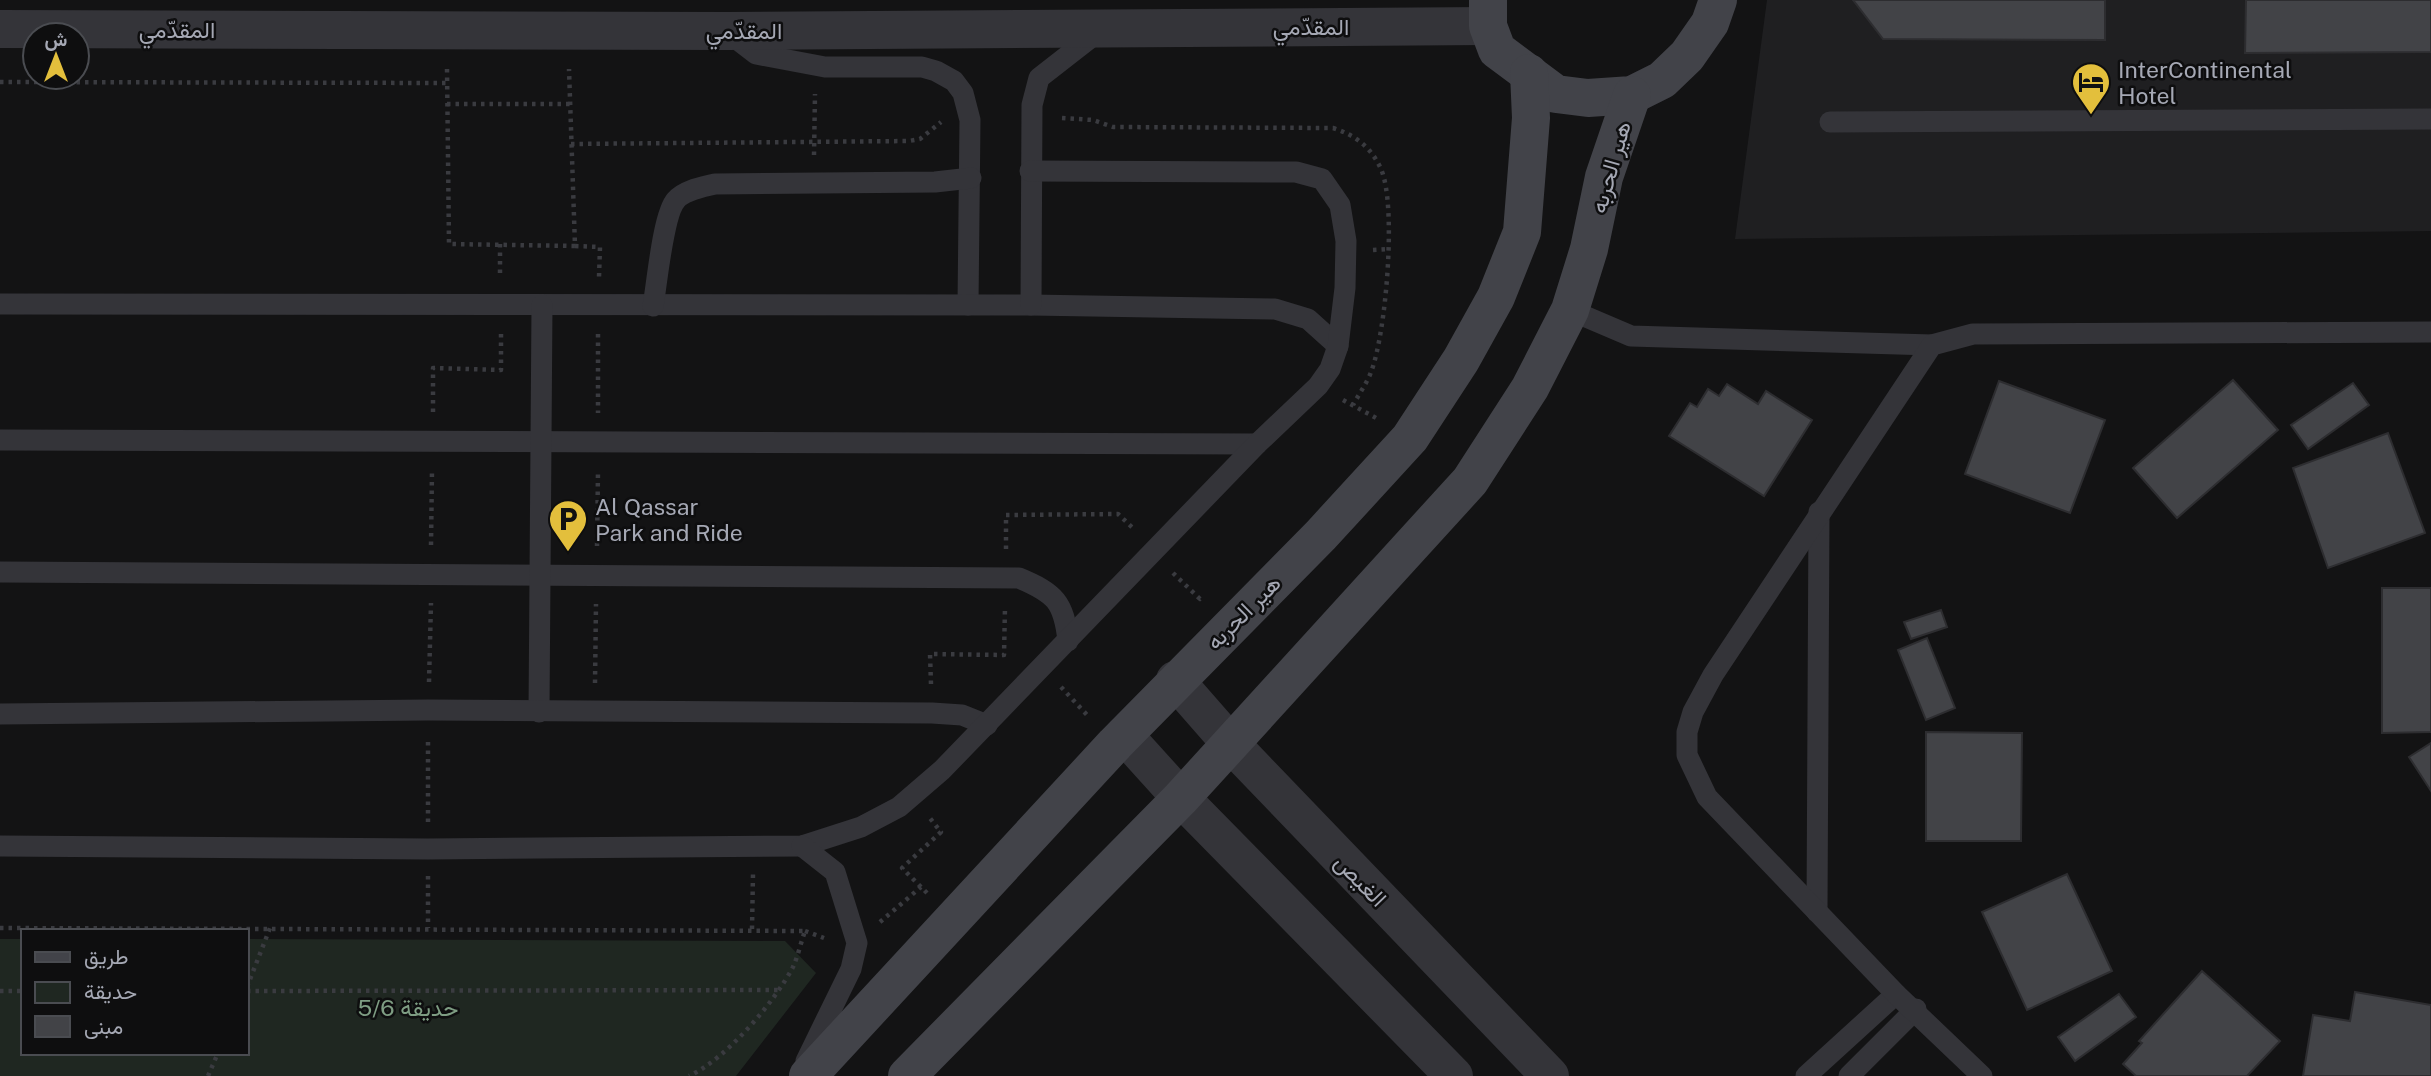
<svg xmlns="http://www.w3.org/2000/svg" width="2431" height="1076" font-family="'Public Sans',Vazirmatn,sans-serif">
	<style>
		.built { fill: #1f1f21 }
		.green { fill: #1f2721 }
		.building { fill: #424347; stroke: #2d2d30; stroke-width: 2 }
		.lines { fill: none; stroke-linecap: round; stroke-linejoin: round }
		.path { stroke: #3a3b40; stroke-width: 4.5; stroke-dasharray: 3.5 5; stroke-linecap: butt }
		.lane { stroke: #343439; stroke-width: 21 }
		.street { stroke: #343439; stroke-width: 38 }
		.secondary { stroke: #424349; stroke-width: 38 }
		.labels { text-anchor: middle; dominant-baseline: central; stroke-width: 5; stroke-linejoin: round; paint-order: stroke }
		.street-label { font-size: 23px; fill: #a5a8b4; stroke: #0e0e0f }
		.poi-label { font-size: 23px; fill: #a5a8b4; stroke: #0e0e0f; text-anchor: start }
		.park-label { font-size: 23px; fill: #7e9d83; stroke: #0e0e0f }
	</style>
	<rect width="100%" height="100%" fill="#131314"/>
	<polygon class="built" points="1767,0 2431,0 2431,231 1735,239"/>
	<polygon class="green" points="0,939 23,939 23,1053 247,1053 247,939 785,941 816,973 736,1076 0,1076"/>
	<g class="building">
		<polygon points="1853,0 2105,0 2105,40 1883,39"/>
		<polygon points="2246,0 2431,0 2431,52 2245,53"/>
		<polygon points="2233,380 2278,430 2177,518 2133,468"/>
		<polygon points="1999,381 2105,420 2070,513 1965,474"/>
		<polygon points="2353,383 2369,405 2308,449 2291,425"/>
		<polygon points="1727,384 1758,404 1766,391 1812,420 1764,496 1669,436 1690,403 1697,407 1708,389 1719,396"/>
		<polygon points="2388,433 2425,533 2328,568 2293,468"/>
		<polygon points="2382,588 2431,588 2431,732 2382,733"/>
		<polygon points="1941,610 1947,627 1911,639 1904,622"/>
		<polygon points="1927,638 1955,708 1926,720 1898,650"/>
		<polygon points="1926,732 2022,733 2021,841 1926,841"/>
		<polygon points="2431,743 2431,791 2409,757"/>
		<polygon points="2067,874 2112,971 2027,1010 1982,912"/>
		<polygon points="2202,971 2280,1041 2247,1076 2136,1076 2123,1064 2142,1043 2139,1041"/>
		<polygon points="2355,992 2431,1005 2431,1076 2303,1076 2313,1015 2350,1021"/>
		<polygon points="2119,994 2136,1017 2075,1061 2058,1037"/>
	</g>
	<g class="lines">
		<g class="path">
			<polyline points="447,69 449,244 575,246 569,69"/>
			<polyline points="0,82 447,83"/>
			<polyline points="447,104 570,104"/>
			<path d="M1062,118L1093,120L1113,127L1333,128C1355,135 1371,147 1381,169C1397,205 1386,334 1371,372C1367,383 1359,394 1353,405"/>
			<polyline points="571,144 909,141 920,139 941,122"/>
			<polyline points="814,155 815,94"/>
			<polyline points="500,244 500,275"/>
			<polyline points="575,246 600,247 599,277"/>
			<polyline points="1373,250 1390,249"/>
			<polyline points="598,334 598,413"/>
			<polyline points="1343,400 1378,419"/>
			<polyline points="433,412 433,368 501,370 501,333"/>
			<polyline points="431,545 432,470"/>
			<polyline points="597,546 598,471"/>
			<polyline points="1006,549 1006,515 1118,514 1135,530"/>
			<polyline points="1173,573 1200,599 1202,597"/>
			<polyline points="429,682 431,603"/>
			<polyline points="595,683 596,604"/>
			<polyline points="931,684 930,654 1004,655 1005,607"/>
			<polyline points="1061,687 1089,717"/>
			<polyline points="428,822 428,739"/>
			<polyline points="428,876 428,928"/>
			<polyline points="927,893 902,868 941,832 929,817"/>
			<polyline points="880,922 921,887"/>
			<path d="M0,928L805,931C801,942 798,956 793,967C774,1003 726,1059 689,1076"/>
			<polyline points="752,929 753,874"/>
			<polyline points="805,931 824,938"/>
			<polyline points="247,987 270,928"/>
			<polyline points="0,991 23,991"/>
			<polyline points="247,991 778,990"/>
			<polyline points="208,1076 218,1053"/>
		</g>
		<g class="lane">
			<polyline points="730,34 756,54 825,67 922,67 936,71 954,81 963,93 970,120 968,305"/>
			<polyline points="1830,122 2431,119"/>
			<polyline points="0,304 1031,305 1275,309 1308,319 1338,346"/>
			<polyline points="1031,305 1032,105 1039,78 1098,32"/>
			<path d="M653,306C657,284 663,214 676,200C684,190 703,187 715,184L935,182L971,178"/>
			<polyline points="1570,310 1631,336 1932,345"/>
			<polyline points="0,440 1257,444"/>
			<path d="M0,572L1019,578C1055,593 1064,602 1068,641"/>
			<polyline points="539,712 542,305"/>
			<polyline points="0,714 428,710 932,713 962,715 987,725"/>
			<polyline points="0,846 428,849 802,846 861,827 899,807 942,770 1257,444 1318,386 1330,369 1338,346 1345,288 1346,241 1340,205 1322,179 1296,172 1030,171"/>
			<polyline points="802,846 835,872 857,943 851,969 806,1061"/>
			<polyline points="1817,912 1819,512"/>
			<polyline points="1806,1076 1896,994"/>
			<polyline points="1849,1076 1916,1009"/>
			<polyline points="1982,1076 1896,994 1707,797 1687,755 1687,732 1693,712 1713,675 1932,345 1973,334 2431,332"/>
		</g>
		<g class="street">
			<polyline points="0,29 727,31 1488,26"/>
			<polyline points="1175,680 1231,744 1550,1076"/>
			<polyline points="1124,735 1181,798 1454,1076"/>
		</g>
		<g class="secondary">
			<polyline points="1488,0 1488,26 1497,50 1556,94 1588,98 1632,95 1662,80 1687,56 1710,23 1718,0"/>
			<polyline points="808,1076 1115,744 1321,535 1410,438 1461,360 1496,297 1522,232 1531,118 1529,73"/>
			<polyline points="907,1076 1181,798 1470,481 1530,388 1570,310 1589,249 1604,177 1632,95"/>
		</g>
	</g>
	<defs>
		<symbol id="hotel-pin" viewBox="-11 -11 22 30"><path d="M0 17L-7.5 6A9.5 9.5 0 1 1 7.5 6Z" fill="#e3bf3c" stroke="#0e0e0f"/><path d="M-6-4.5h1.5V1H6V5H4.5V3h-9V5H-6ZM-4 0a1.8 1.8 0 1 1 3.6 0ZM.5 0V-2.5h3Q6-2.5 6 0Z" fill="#111"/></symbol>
		<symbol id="parking-pin" viewBox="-11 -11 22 30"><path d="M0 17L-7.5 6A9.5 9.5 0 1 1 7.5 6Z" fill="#e3bf3c" stroke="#0e0e0f"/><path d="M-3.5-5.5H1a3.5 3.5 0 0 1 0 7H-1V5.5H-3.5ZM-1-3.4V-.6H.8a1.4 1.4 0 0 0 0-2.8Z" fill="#111"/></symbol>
	</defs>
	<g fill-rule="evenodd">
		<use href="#hotel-pin" x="2069" y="60" width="44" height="60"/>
		<use href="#parking-pin" x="546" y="497" width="44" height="60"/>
	</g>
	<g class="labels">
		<g class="street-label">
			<text x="1311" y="26">المقدّمي</text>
			<text x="177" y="29">المقدّمي</text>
			<text x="744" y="30">المقدّمي</text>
			<text transform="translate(1610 167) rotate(-74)">هير الحربه</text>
			<text transform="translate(1243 612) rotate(-45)">هير الحربه</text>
			<text transform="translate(1361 880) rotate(46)">الغيص</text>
		</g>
		<g class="poi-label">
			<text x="2118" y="69">InterContinental<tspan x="2118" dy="26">Hotel</tspan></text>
			<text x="595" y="506">Al Qassar<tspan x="595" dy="26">Park and Ride</tspan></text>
		</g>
		<g class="park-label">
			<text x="408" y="1007">حديقة 5/6</text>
		</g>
	</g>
	<rect x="21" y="929" width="228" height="126" fill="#0e0e0f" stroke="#4a4c51" stroke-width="2"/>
	<rect x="35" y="952" width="35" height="10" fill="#424349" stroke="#4a4c51" stroke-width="2"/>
	<text x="84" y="964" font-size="21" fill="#a5a8b4">طريق</text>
	<rect x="35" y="982" width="35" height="21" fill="#1f2721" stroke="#4a4c51" stroke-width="2"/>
	<text x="84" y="999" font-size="21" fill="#a5a8b4">حديقة</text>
	<rect x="35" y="1016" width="35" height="21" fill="#424347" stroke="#4a4c51" stroke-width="2"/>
	<text x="84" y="1034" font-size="21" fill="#a5a8b4">مبنى</text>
	<g transform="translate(56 56)"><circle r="33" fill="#0e0e0f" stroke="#4a4c51" stroke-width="2"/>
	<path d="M0-5L12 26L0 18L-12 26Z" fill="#e3bf3c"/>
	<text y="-10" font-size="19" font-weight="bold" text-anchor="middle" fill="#a5a8b4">ش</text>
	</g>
</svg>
